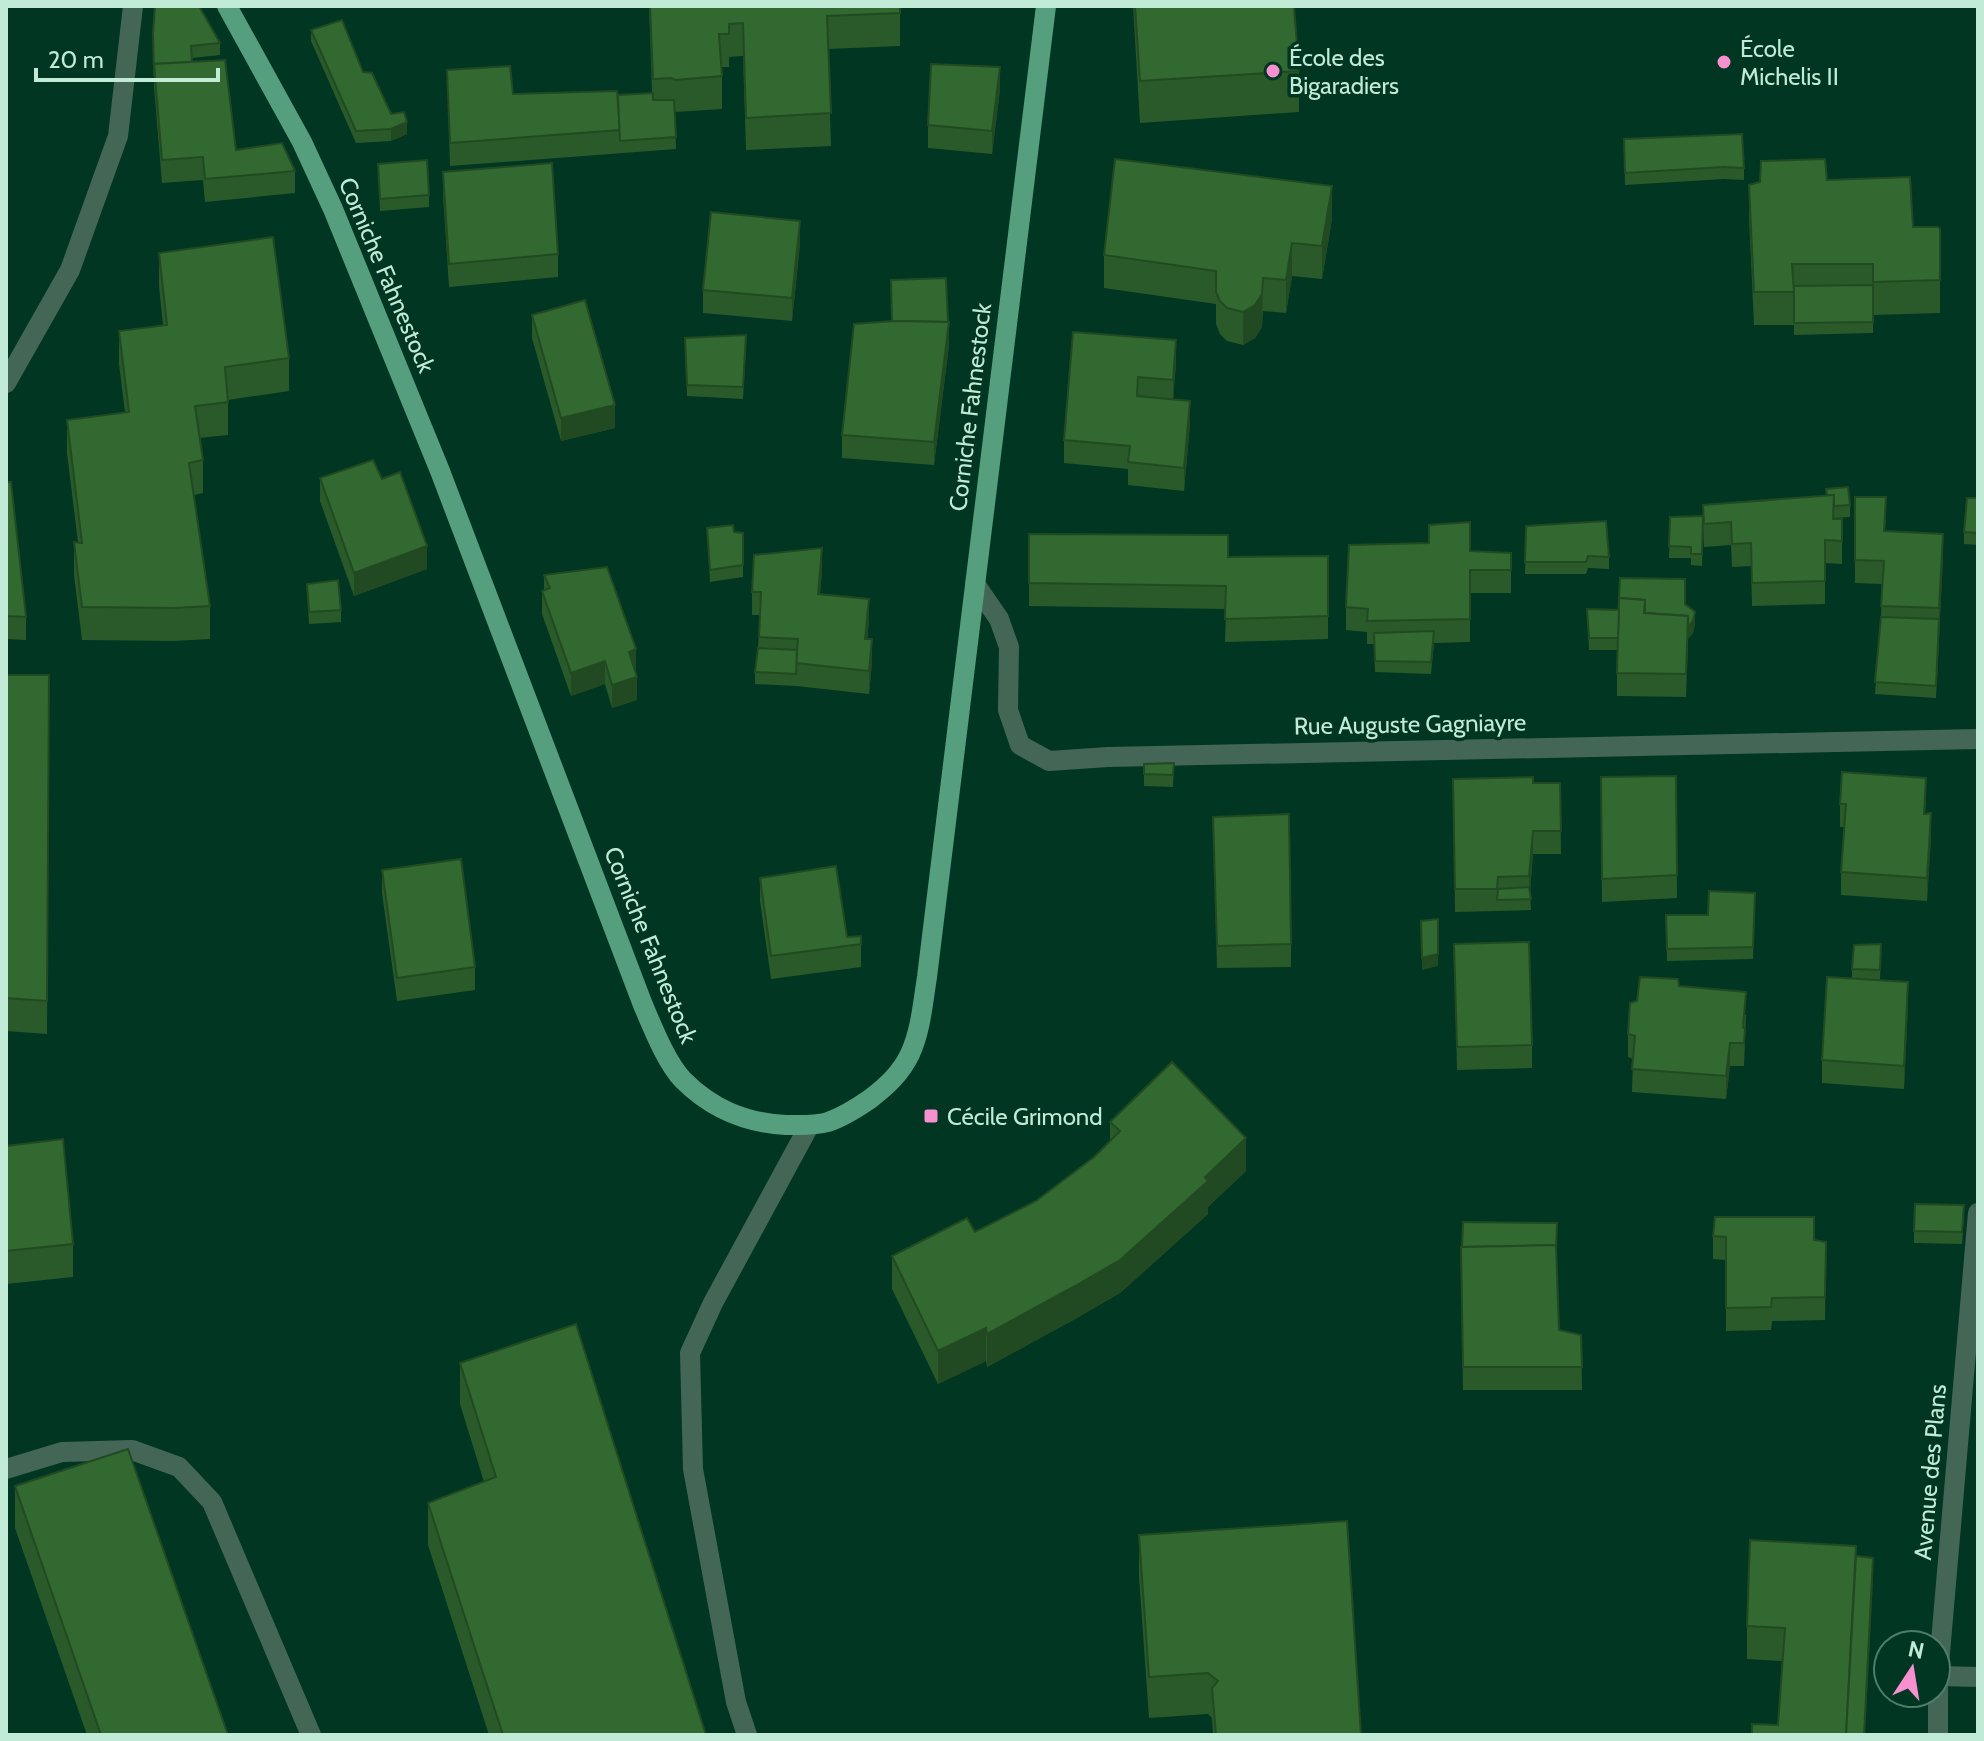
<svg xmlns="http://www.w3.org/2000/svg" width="1984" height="1741" font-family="Cabin,sans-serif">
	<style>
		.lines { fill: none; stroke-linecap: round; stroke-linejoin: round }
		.minor { stroke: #446656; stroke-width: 20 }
		.major { stroke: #559f7e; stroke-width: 20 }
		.wall { fill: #2a5a29 }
		.shaded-wall { fill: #224a22 }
		.building { fill: #316930; stroke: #224a22; stroke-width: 2 }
		.poi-dot { fill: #f690cf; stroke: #013623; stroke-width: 3 }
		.labels { text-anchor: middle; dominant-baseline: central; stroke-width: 7; stroke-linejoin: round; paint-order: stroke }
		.poi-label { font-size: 24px; fill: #c1ebd6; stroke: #013623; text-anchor: start }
		.street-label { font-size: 24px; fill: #c1ebd6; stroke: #013623 }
	</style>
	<rect width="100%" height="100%" fill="#013623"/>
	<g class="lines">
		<g class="minor">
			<polyline points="6,383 70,270 118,136 133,6"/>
			<polyline points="975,584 999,619 1009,647 1008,710 1020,745 1049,761 1108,757 1978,739"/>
			<polyline points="6,1469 62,1452 132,1450 179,1467 212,1502 311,1735"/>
			<polyline points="1938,1676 1978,1677"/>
			<polyline points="747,1735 736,1702 693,1469 690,1353 713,1303 809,1126"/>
			<polyline points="1938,1735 1938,1676 1978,1213"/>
		</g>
		<path class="major" d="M227,6L302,142L333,209L440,471L643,1005C653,1028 666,1062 683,1080C712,1109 745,1123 786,1125C800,1125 814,1126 828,1122C843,1117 857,1108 870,1099C887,1086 901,1073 910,1054C921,1030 923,1002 927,977L1046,6"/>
	</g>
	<g class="wall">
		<polygon points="649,6 900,6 900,46 828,49 831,146 746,150 743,56 729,57 729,67 722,67 722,109 675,112 676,149 450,166 447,70 513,94 618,95 652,93"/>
		<polygon points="1133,6 1294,6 1299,71 1299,112 1140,123"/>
		<polygon points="311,30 363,72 407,134 391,141 356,143 311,41"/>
		<polygon points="153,33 220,43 220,55 192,58 192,62 236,150 295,171 295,193 205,202 203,180 162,183 154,87"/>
		<polygon points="1000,90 992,154 928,148 928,125"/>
		<polygon points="1624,139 1744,168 1744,180 1724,179 1625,185"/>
		<polygon points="378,164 429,195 429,207 380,211"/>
		<polygon points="443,172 558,254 558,277 449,287 443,195"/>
		<polygon points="1827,180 1913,227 1940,229 1940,313 1873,315 1873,304 1873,333 1794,335 1794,325 1754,325 1749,218 1749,185"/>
		<polygon points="1332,219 1322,279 1292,276 1286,313 1263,311 1262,327 1255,338 1243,345 1227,341 1220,334 1216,324 1216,304 1104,288 1104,255"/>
		<polygon points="800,244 792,321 703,313 703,290"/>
		<polygon points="159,253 289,358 289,391 228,400 228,435 199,438 203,460 203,493 194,495 210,606 210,639 174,641 82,640 74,575 74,542 78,542 67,453 67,420 125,412 119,364 119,331 163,325 159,286"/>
		<polygon points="532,315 615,428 561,441 532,338"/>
		<polygon points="892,321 949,345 934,465 842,458 842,435"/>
		<polygon points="1073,332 1176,363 1173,399 1190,424 1184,491 1128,485 1128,469 1064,463 1064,440"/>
		<polygon points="685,338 746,347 743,399 687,396"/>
		<polygon points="320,478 382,479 427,569 354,596 320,501"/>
		<polygon points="6,482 26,617 26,640 6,639"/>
		<polygon points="1855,497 1886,520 1885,531 1943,557 1936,698 1875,694 1881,617 1882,584 1855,583"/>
		<polygon points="1978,498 1978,545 1964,544 1964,532"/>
		<polygon points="1850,505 1850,517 1834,518 1834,519 1842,519 1842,564 1825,563 1825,604 1752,606 1751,566 1732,567 1731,545 1704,547 1703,528 1702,566 1691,565 1691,558 1669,558 1670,517 1703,516"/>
		<polygon points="1526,526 1609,557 1609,569 1588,568 1586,574 1525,574"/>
		<polygon points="707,528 743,533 743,577 710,582"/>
		<polygon points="1029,534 1228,557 1328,556 1328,639 1225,642 1226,609 1029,606"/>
		<polygon points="1470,551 1511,553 1511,593 1470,593 1470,642 1434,643 1431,674 1375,672 1374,644 1367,644 1367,632 1346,630 1346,607"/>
		<polygon points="822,571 820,594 869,622 867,639 872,662 869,694 796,686 755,684 755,672 758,648 760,615 752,615 752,592"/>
		<polygon points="544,575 636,672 637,700 612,708 605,684 571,696 542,614 542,591 544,590"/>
		<polygon points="307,584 341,610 341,622 309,624"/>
		<polygon points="1685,604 1695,624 1693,633 1688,639 1686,697 1617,696 1617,650 1589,650 1587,609 1619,610"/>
		<polygon points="6,675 49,675 47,1034 6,1031"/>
		<polygon points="1174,763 1173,787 1144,786 1144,764"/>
		<polygon points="1676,776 1677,898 1602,902 1601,777"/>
		<polygon points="1453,779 1533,783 1560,783 1561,854 1533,854 1530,892 1531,910 1455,912"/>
		<polygon points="1926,801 1925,813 1931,836 1927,901 1841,895 1841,872 1844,827 1840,827 1840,804"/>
		<polygon points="1213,817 1291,944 1291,967 1217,968"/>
		<polygon points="382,870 475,967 475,990 397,1001 382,893"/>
		<polygon points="760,878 847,937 861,936 861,967 771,979 760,901"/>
		<polygon points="1755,893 1753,959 1667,961 1666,915 1708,915"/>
		<polygon points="1454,944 1532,1045 1532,1068 1457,1070"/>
		<polygon points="1881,944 1880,981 1908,1005 1904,1089 1822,1083 1822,1060 1852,979 1852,969"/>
		<polygon points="1679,986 1746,1015 1744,1066 1730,1066 1726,1099 1632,1092 1633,1059 1628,1057 1628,1034"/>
		<polygon points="1110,1122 1246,1171 1208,1207 1208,1214 1120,1293 1075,1319 987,1367 986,1361 938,1384 892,1289 892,1256 975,1232 1036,1201 1094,1157 1110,1141"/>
		<polygon points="6,1146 73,1244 73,1277 6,1284"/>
		<polygon points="1964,1217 1962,1244 1914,1243 1914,1231"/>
		<polygon points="1713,1236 1826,1242 1825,1320 1772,1321 1771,1330 1726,1331 1726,1260 1713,1259"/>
		<polygon points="1556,1256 1559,1330 1581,1335 1582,1390 1463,1390 1461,1270"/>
		<polygon points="460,1363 706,1735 489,1735 428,1545 428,1503 484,1482 460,1404"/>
		<polygon points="15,1486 228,1735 87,1735 15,1528"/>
		<polygon points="1139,1535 1361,1735 1213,1735 1212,1718 1208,1714 1149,1718 1139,1577"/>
		<polygon points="1856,1556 1873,1581 1778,1725 1782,1661 1747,1659 1747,1626"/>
	</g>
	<g class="shaded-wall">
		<polygon points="1000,67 1000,90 992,154 992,131"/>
		<polygon points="407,122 407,134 391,141 391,129"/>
		<polygon points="1332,186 1332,219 1322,279 1322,246"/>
		<polygon points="800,221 800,244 792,321 792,298"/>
		<polygon points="1292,243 1292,276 1286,313 1286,280"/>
		<polygon points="1263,278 1262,327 1255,338 1243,345 1243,312"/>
		<polygon points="949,322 949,345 934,465 934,442"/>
		<polygon points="1176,340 1176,363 1173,403 1173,380"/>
		<polygon points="1190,401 1190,424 1184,491 1184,468"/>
		<polygon points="615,405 615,428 561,441 561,418"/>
		<polygon points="1943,534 1943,557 1936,698 1939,608"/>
		<polygon points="427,546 427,569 354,596 354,573"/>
		<polygon points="822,548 822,571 818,617 818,594"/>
		<polygon points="869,599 869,622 865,662 865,639"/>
		<polygon points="1695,612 1695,624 1693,633 1688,639 1686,697 1688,616"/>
		<polygon points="872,639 872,662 869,694 869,671"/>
		<polygon points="636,649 636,672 629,675 629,652"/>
		<polygon points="605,661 605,684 571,696 571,673"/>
		<polygon points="637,677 637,700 612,708 612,685"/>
		<polygon points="1931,813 1931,836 1927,901 1927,878"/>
		<polygon points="1533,831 1533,854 1529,899 1529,876"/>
		<polygon points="1438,954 1438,966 1422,970 1422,958"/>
		<polygon points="1908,982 1908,1005 1904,1089 1904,1066"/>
		<polygon points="1730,1043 1730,1066 1726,1099 1726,1076"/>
		<polygon points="1246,1138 1246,1171 1208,1207 1208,1214 1120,1293 1075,1319 987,1367 987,1334 1205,1177"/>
		<polygon points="986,1328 986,1361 938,1384 938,1351"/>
		<polygon points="1873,1558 1873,1581 1865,1735 1864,1735"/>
	</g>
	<g class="building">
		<polygon points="155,6 199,6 220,43 191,46 192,62 154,64 154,76 153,33"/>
		<polygon points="650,6 900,6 900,13 827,16 831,113 746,118 743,23 729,24 729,34 719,34 722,76 675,80 671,78 653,79"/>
		<polygon points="1135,6 1294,6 1299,71 1140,81"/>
		<polygon points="342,20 363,72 372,73 391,114 404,112 407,122 391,129 356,131 311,30"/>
		<polygon points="225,60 236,150 282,143 295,171 205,179 203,157 162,160 154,64"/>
		<polygon points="931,64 1000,67 992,131 928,125"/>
		<polygon points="510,66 513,94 617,91 620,130 450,143 447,70"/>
		<polygon points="653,93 653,100 674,100 676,137 620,141 618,95"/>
		<polygon points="1742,134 1744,168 1724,167 1625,173 1624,139"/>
		<polygon points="1115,159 1332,186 1322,246 1292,243 1286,280 1263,278 1262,294 1255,305 1243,312 1227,308 1220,301 1216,292 1216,271 1104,255"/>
		<polygon points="1825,159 1827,180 1910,177 1913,227 1938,227 1940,229 1940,280 1873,282 1873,264 1792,264 1794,292 1754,292 1749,185 1760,182 1761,161"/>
		<polygon points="427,160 429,195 380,199 378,164"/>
		<polygon points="552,163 558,254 449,264 443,172"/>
		<polygon points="711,212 800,221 792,298 703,290"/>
		<polygon points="273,237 289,358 225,367 228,402 195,406 203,460 189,463 210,606 174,608 82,607 74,542 82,543 67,420 129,412 119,331 167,325 159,253"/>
		<polygon points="946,278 948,322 892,321 891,280"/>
		<polygon points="1873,285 1873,322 1794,323 1794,286"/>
		<polygon points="585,300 615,405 561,418 532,315"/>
		<polygon points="893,321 949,322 934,442 842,435 854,324"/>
		<polygon points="1073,332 1176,340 1173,380 1138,377 1137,396 1190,401 1184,468 1128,462 1130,446 1064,440"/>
		<polygon points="746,335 743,387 687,385 685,338"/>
		<polygon points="373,460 382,479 400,472 427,546 354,573 320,478"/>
		<polygon points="6,482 11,482 26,617 6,616"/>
		<polygon points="1848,487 1850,505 1834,506 1834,495 1827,495 1826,489"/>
		<polygon points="1834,495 1833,519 1842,519 1842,541 1825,540 1825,581 1752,583 1751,543 1732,544 1731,522 1704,524 1703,505"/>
		<polygon points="1855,497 1886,497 1884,531 1943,534 1939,608 1881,606 1884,561 1855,560"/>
		<polygon points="1967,498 1978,498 1978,533 1964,532"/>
		<polygon points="1703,516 1702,554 1691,554 1691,547 1669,546 1670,517"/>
		<polygon points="1606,521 1609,557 1588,556 1586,562 1525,562 1526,526"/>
		<polygon points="1470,522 1470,551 1511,553 1511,570 1470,570 1470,619 1367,621 1368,609 1346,607 1349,545 1429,543 1429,525"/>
		<polygon points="733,525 734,532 743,533 743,565 710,570 707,528"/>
		<polygon points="1029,534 1228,535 1228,557 1328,556 1328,616 1225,619 1226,586 1029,583"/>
		<polygon points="822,548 818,594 869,599 865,639 872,639 869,671 796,663 798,639 759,637 761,592 752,592 754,555"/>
		<polygon points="607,567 636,649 629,652 637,677 612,685 605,661 571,673 542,591 550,588 544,575"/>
		<polygon points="1620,578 1685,579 1685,604 1695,612 1693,621 1688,627 1688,616 1645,613 1645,600 1619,598"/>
		<polygon points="338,580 341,610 309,612 307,584"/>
		<polygon points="1619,598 1645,600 1644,613 1688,616 1686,674 1617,673"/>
		<polygon points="1587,609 1619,610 1618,638 1589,638"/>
		<polygon points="1881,617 1939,619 1936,686 1875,682"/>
		<polygon points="1434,631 1431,662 1375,661 1374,633"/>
		<polygon points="758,648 797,650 796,674 755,672"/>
		<polygon points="6,675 49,675 47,1001 6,998"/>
		<polygon points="1174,763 1173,775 1144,774 1144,764"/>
		<polygon points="1842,772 1926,778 1924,814 1931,813 1927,878 1841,872 1846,804 1840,804"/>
		<polygon points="1676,776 1677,875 1602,879 1601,777"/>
		<polygon points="1533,777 1533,783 1560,783 1561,831 1533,831 1529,876 1498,877 1497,889 1455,889 1453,779"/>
		<polygon points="1289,814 1291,944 1217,946 1213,817"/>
		<polygon points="461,859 475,967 397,978 382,870"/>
		<polygon points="836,866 847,937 861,936 861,944 771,956 760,878"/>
		<polygon points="1529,887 1531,899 1497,900 1498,889"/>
		<polygon points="1709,891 1755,893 1753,947 1667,949 1666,915 1708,915"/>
		<polygon points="1438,919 1438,954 1422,958 1421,921"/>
		<polygon points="1529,942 1532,1045 1457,1047 1454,944"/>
		<polygon points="1881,944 1880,970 1852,969 1854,945"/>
		<polygon points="1640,977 1678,979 1679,986 1746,992 1743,1027 1745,1029 1744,1043 1730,1043 1726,1076 1632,1069 1635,1036 1628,1034 1630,1003 1637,1001"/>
		<polygon points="1827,977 1908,982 1904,1066 1822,1060"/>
		<polygon points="1172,1062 1246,1138 1205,1177 1208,1181 1120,1260 1075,1286 987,1334 986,1328 938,1351 892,1256 967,1218 975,1232 1036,1201 1094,1157 1120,1131 1110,1122"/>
		<polygon points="63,1139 73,1244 6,1251 6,1146"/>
		<polygon points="1915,1204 1964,1205 1962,1232 1914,1231"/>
		<polygon points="1715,1217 1814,1217 1814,1240 1826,1242 1825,1297 1772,1298 1771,1307 1726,1308 1726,1237 1713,1236"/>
		<polygon points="1463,1222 1557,1223 1556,1250 1556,1245 1462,1247"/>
		<polygon points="1556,1245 1559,1330 1581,1335 1582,1367 1463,1367 1461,1247"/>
		<polygon points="576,1324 706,1735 503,1735 428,1503 496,1477 460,1363"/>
		<polygon points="128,1449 228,1735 101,1735 15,1486"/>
		<polygon points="1347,1521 1361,1735 1216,1735 1212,1688 1218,1681 1208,1673 1149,1677 1139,1535"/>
		<polygon points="1750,1540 1856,1546 1846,1735 1752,1735 1752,1724 1778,1725 1785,1628 1747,1626"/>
		<polygon points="1856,1556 1873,1558 1864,1735 1846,1735"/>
	</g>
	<g class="poi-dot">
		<circle cx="1724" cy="62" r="8"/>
		<circle cx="1273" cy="71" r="8"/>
		<rect x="923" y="1108" width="16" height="16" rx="4"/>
	</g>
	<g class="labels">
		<g class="poi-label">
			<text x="1740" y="48">École<tspan x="1740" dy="28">Michelis II</tspan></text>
			<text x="1289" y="57">École des<tspan x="1289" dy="28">Bigaradiers</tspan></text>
			<text x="947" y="1116">Cécile Grimond</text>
		</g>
		<g class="street-label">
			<text transform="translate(387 275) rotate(67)">Corniche Fahnestock</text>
			<text transform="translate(970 407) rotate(-83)">Corniche Fahnestock</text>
			<text transform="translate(1410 724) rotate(-1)">Rue Auguste Gagniayre</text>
			<text transform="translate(651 945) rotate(68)">Corniche Fahnestock</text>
			<text transform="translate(1930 1472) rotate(-85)">Avenue des Plans</text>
		</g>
	</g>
	<rect width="1984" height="1741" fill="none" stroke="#c1ebd6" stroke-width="16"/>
	<g transform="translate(1912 1669) rotate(12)"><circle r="38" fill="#013623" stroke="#4e7e6b" stroke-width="2"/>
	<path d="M0-6L14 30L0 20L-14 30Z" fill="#f690cf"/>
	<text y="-12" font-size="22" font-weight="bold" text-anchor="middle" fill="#c1ebd6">N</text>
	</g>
	<path d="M36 68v12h182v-12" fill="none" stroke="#c1ebd6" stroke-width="4"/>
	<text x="48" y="68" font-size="24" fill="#c1ebd6" stroke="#013623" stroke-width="6" paint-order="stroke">20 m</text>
</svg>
